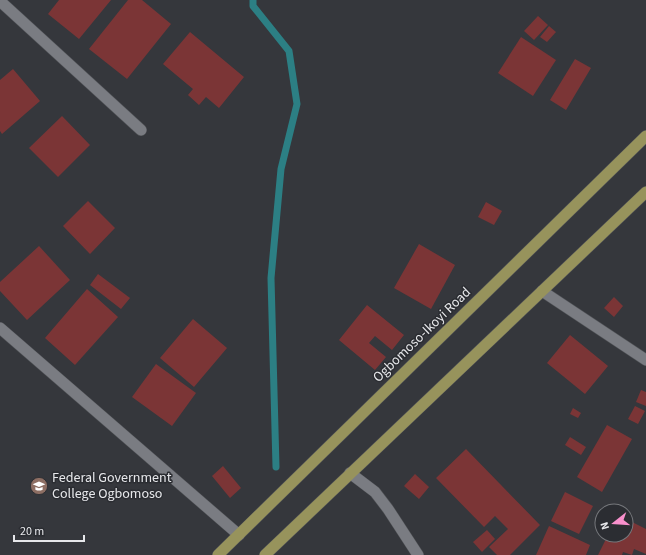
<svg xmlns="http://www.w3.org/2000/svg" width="646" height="555" font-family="'Source Sans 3',sans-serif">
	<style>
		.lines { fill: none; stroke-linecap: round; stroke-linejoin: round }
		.stream { stroke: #2c7f84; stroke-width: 7 }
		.building { fill: #7b3536 }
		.service-casing { stroke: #515357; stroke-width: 12 }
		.minor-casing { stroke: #515357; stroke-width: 12 }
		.primary-casing { stroke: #515357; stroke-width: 12 }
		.service { stroke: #7a7c82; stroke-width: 11 }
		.minor { stroke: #7a7c82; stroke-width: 11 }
		.primary { stroke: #97935c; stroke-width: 11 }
		.labels { text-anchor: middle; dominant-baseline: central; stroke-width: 3; stroke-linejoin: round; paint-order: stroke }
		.street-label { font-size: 14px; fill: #e7e8eb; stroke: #2b2d32 }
		.poi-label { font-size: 14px; fill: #e7e8eb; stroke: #2b2d32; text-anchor: start }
	</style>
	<rect width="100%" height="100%" fill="#35373c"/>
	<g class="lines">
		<polyline class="stream" points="253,0 253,6 289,51 297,104 281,169 271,278 276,467"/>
	</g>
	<g class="building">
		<polygon points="59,0 111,0 79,39 48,14"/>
		<polygon points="128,0 142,0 171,24 127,79 89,49"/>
		<polygon points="538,16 548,25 534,40 524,31"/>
		<polygon points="549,26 556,32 547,42 540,37"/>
		<polygon points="190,32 244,77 219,108 206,97 199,105 188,95 193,89 163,64"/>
		<polygon points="521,37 556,60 533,96 498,73"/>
		<polygon points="575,59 591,68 566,110 550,100"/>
		<polygon points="13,69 40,101 2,134 0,131 0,80"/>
		<polygon points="62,116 90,145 58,177 29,148"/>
		<polygon points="88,201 115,228 90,254 63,226"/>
		<polygon points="486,202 502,211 494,225 478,217"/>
		<polygon points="419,244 455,265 431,309 394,288"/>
		<polygon points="39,246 70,280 27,320 0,291 0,282"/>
		<polygon points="98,274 130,298 121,309 90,285"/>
		<polygon points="87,289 118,317 75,365 45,338"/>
		<polygon points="614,297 623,306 614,317 604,308"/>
		<polygon points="367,305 404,335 392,350 375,336 369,343 386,357 375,370 339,340"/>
		<polygon points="193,319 227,348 194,387 160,358"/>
		<polygon points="570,335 608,366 585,394 547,363"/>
		<polygon points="156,364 196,393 172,426 132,397"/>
		<polygon points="641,390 646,392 646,406 636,402"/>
		<polygon points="635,406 645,411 638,424 628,419"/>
		<polygon points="573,408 581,413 578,418 570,414"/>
		<polygon points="607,425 632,439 602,492 577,477"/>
		<polygon points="570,437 586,447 581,455 565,445"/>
		<polygon points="466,449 540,525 510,555 497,555 489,547 508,529 495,516 484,527 436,478"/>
		<polygon points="223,466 241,488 230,498 212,476"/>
		<polygon points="415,474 429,487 419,499 404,486"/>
		<polygon points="565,492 593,506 579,534 551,521"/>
		<polygon points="626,519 646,529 646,554 634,549 632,555 623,552 622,555 598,555 608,535 626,535"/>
		<polygon points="549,526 590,545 586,555 536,555"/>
		<polygon points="487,530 495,539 482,552 473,542"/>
	</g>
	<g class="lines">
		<defs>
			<polyline id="service" points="350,473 375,492 388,509 418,555"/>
			<g id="minor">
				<polyline points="0,1 141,130"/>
				<polyline points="542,291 646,360"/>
				<polyline points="0,328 239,535"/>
			</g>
			<g id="primary">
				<polyline points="218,555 646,136"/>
				<polyline points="265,555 646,192"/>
			</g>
		</defs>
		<use href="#service" class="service-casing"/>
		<use href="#minor" class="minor-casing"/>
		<use href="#primary" class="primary-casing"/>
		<use href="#service" class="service"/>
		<use href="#minor" class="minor"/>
		<use href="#primary" class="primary"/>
	</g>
	<defs>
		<symbol id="university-disc" viewBox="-11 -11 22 22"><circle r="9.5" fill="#8d6e63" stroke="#2b2d32"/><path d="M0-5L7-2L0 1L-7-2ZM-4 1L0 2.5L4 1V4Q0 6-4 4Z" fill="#fff"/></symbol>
	</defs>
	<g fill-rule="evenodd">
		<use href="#university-disc" x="29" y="476" width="20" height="20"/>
	</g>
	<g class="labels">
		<g class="street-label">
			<text transform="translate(422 335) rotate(-44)">Ogbomoso-Ikoyi Road</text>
		</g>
		<g class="poi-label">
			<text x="52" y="478">Federal Government<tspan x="52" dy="16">College Ogbomoso</tspan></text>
		</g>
	</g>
	<g transform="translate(614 523) rotate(253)"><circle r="19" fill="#2b2d32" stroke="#76787c"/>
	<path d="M0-3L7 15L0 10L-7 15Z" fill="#f890cc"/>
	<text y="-6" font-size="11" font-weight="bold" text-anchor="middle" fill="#e7e8eb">N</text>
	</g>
	<path d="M14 535v6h70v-6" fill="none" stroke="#e7e8eb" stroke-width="2"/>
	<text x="20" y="535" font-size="12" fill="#e7e8eb" stroke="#2b2d32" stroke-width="3" paint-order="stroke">20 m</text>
</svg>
